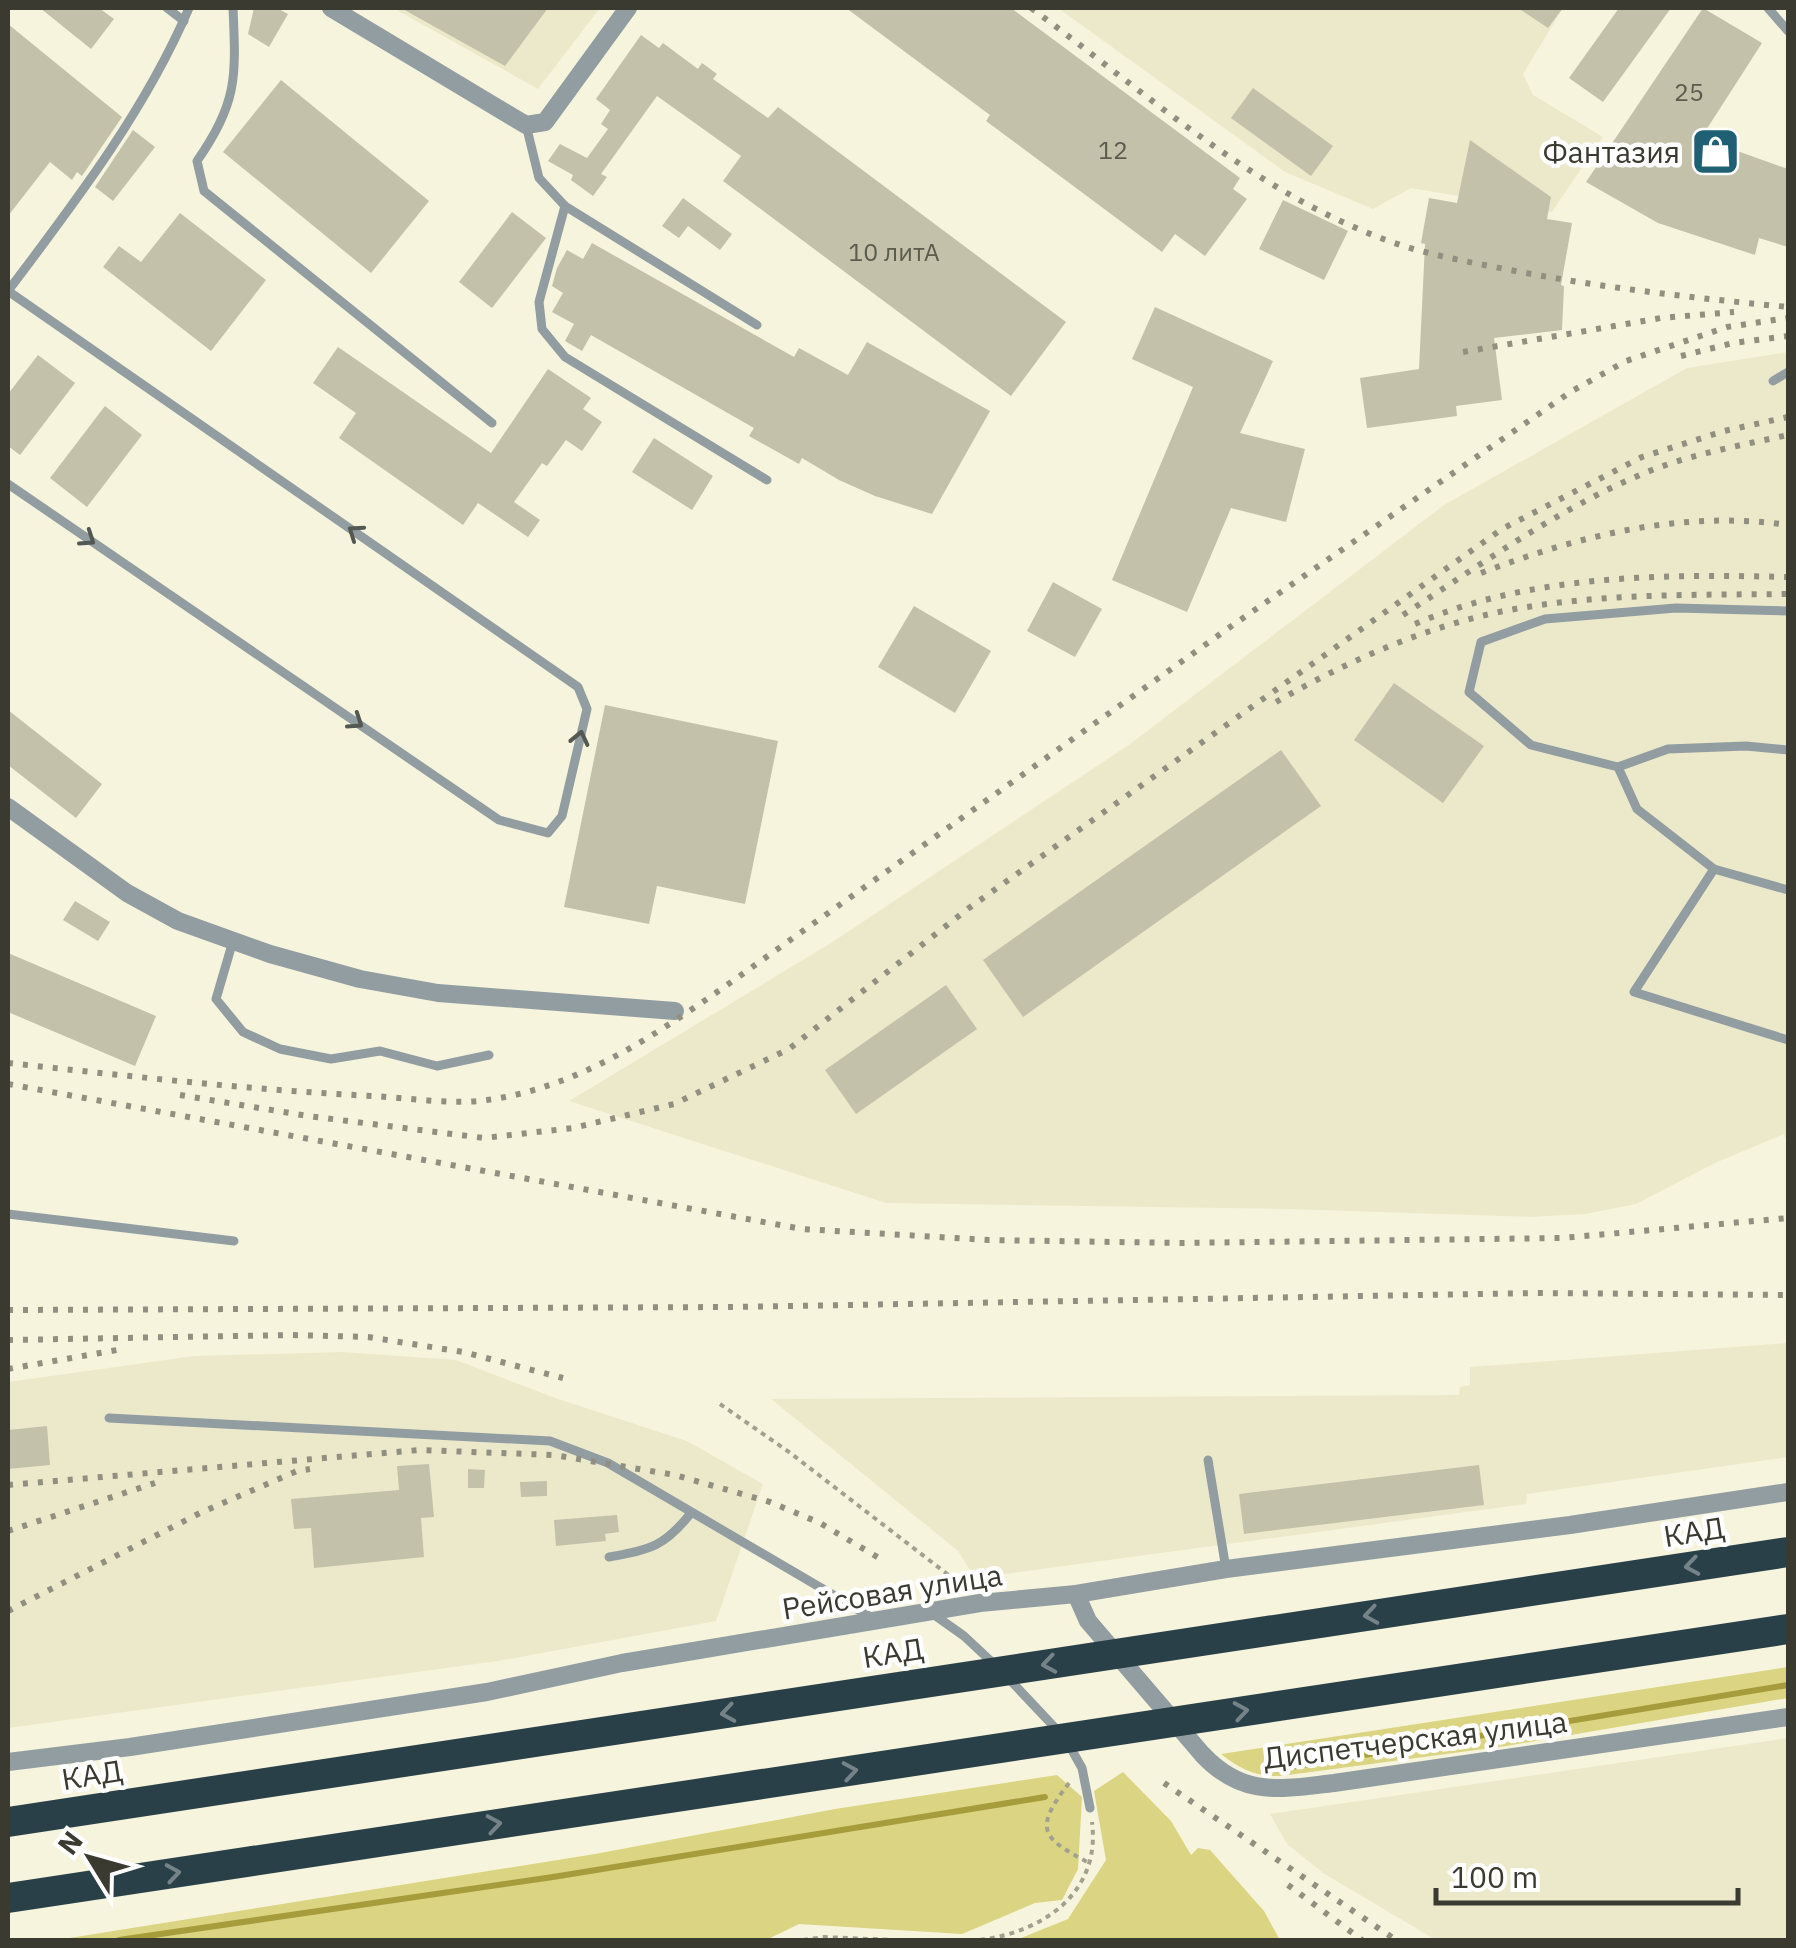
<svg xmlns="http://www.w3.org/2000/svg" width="1796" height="1948" font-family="'IBM Plex Sans',sans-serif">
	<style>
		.built { fill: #ece9cb }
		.green { fill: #dbd482 }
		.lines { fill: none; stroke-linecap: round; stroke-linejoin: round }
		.stream { stroke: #a69c3c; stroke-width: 6 }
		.building { fill: #c3c1aa }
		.path { stroke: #a2a18f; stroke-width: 4; stroke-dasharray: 5 5; stroke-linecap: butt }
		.lane { stroke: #929da2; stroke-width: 9 }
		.street { stroke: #929da2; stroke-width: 18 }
		.highway { stroke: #2a4049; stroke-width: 30 }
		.rail { stroke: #919080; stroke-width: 6; stroke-dasharray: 5 10; stroke-linecap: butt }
		.oneway { stroke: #545852 }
		.oneway2 { stroke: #758389 }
		.labels { text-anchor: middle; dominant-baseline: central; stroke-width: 9; stroke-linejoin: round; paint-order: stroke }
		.number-label { font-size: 25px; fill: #5c5c4e }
		.poi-label { font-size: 30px; fill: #3a3a30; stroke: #fff; text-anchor: end }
		.street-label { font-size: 30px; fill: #3a3a30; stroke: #fff }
	</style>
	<rect width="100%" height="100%" fill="#f6f4dc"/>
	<g class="built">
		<polygon points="393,8 600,8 538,89"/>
		<polygon points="1058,8 1563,8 1523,74 1533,95 1603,137 1552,212 1411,188 1373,209 1285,172"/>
		<polygon points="1788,352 1788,1146 1784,1134 1715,1163 1636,1204 1585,1214 1530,1217 1287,1209 886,1203 569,1101 831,943 1130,744 1444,505 1687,368"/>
		<polygon points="1788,1343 1788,1457 1527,1494 1526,1504 975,1578 958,1551 771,1399 1459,1395 1460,1387 1470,1385 1470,1367"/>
		<polygon points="343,1352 456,1360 558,1399 687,1441 763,1484 716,1621 498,1661 8,1728 8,1382 194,1356"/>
		<polygon points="1788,1738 1788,1940 1436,1940 1323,1873 1287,1844 1270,1814"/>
	</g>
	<g class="green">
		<path d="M1788,1667V1698L1506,1746L1281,1776C1256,1777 1240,1769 1221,1754Z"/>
		<polygon points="1123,1772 1171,1821 1191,1855 1198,1848 1210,1850 1264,1911 1280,1940 1016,1940 1068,1919 1106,1860 1094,1791"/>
		<polygon points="1057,1775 1082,1797 1078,1869 1062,1900 1035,1903 962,1934 799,1924 766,1940 57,1940 595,1854 835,1809"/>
	</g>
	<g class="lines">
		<g class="stream">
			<polyline points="1267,1771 1788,1685"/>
			<polyline points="119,1940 553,1877 1045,1797"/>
		</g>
	</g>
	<g class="building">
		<polygon points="40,8 99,8 114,19 91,49"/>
		<polygon points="254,8 277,8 288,14 269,47 248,34"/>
		<polygon points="401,8 548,8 505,66"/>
		<polygon points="846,8 1011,8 1240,178 1233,189 1247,199 1205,256 1175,234 1162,252 986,121 990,115"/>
		<polygon points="1518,8 1563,8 1548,28"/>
		<polygon points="1619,8 1671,8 1603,102 1569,78"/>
		<polygon points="1703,8 1762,43 1701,138 1788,169 1788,247 1759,238 1755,255 1658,223 1586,182"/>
		<polygon points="8,24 122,117 82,176 77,172 72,180 50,162 8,216"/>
		<polygon points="641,35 659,48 663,43 698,69 702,63 717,74 713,79 768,118 778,107 1066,322 1011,396 723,181 741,156 657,96 601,174 607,177 593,196 571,180 573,175 548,161 560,144 587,158 608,129 601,124 610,110 596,99"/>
		<polygon points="281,80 429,201 371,273 223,152"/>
		<polygon points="1253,88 1333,146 1311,176 1231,118"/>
		<polygon points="133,130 155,147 113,201 95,187"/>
		<polygon points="1470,140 1551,197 1547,219 1572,223 1561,285 1564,286 1562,330 1494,338 1502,400 1456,406 1457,416 1367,428 1360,378 1419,369 1425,244 1421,243 1429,198 1457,203"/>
		<polygon points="683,198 732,234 720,250 688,226 679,238 662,226"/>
		<polygon points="1283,200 1348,231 1324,280 1259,249"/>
		<polygon points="512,212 546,238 492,308 459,282"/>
		<polygon points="180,213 266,280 211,351 103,267 119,246 141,262"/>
		<polygon points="592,243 794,357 799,348 848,375 867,342 990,411 932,514 875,496 839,480 802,458 799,464 749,436 754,428 591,335 582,351 565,341 574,324 552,312 563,293 552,286 557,268 567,250 583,259"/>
		<polygon points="1155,307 1273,361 1240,433 1305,449 1286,522 1231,508 1187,612 1112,580 1193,387 1132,359"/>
		<polygon points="338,347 491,453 548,369 591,398 583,409 602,422 582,451 566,440 547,466 542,463 514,502 540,520 528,537 478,503 463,525 339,438 356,413 313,383"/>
		<polygon points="38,355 75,383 20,455 8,446 8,394"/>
		<polygon points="105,406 142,435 87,507 50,478"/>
		<polygon points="654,438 713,476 692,510 632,472"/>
		<polygon points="1053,582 1102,609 1075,657 1027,631"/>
		<polygon points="914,606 991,651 955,713 878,667"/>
		<polygon points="1394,683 1484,746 1443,803 1354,740"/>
		<polygon points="605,705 778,741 745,904 657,886 649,924 564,907"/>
		<polygon points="8,710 102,784 76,818 8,765"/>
		<polygon points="1281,750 1321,806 1023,1017 983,960"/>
		<polygon points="75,901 110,922 98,941 63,920"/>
		<polygon points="8,953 156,1016 135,1066 8,1012"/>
		<polygon points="946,985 977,1029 856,1114 825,1070"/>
		<polygon points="47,1426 50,1465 8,1469 8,1430"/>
		<polygon points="429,1464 434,1517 421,1518 424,1557 314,1568 311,1528 294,1529 291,1499 399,1490 397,1466"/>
		<polygon points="1479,1465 1484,1505 1244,1534 1239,1494"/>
		<polygon points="468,1469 485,1470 484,1488 468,1488"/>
		<polygon points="547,1481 547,1496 521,1497 520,1482"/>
		<polygon points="617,1515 619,1532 605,1534 606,1541 556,1546 554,1520"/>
	</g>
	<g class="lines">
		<g class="path">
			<polyline points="720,1404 789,1452 964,1587"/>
			<path d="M1069,1783C1032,1831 1043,1838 1089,1863"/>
			<polyline points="803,1940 824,1937 893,1940"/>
			<path d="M980,1940C1043,1932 1101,1893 1092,1822"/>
		</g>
		<g class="lane">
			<polyline points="167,8 184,21"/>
			<path d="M233,8C236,76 238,103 197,161L204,191L492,423"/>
			<polyline points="1768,8 1788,31"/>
			<polyline points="526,125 539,178 565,206 757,325"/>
			<polyline points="565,206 539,302 542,329 565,357 767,480"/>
			<polyline points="1773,381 1788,372"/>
			<path d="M8,484L499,820L548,833L562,816L587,709L578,687L8,291C75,202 145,111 189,8"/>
			<polyline points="1788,611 1676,608 1545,619 1481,642 1469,692 1531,745 1618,767 1668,749 1746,746 1788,750"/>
			<polyline points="1618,767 1637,809 1714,869 1634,992 1788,1040"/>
			<polyline points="1714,869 1788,890"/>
			<polyline points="233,941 216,999 243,1032 280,1049 331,1059 380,1051 437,1066 489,1055"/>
			<polyline points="8,1214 234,1241"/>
			<polyline points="109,1418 550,1441 608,1463 874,1619"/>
			<polyline points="1208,1460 1226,1569"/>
			<path d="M609,1557C651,1549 664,1547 691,1513"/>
			<polyline points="933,1614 964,1636 994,1664"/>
			<polyline points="1009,1679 1060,1733"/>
			<polyline points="1069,1745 1082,1768 1090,1808"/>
		</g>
		<g class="street">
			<polyline points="331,8 526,125 545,122 628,8"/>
			<polyline points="8,807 127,893 178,921 270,954 360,979 438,993 675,1011"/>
			<path d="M1076,1594L1088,1621L1202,1754C1243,1798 1280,1789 1334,1783L1788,1717"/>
			<polyline points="8,1762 130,1747 487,1692 622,1663 980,1603 1076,1594 1226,1569 1570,1525 1788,1492"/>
		</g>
		<g class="highway">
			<polyline points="8,1822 1788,1552"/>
			<polyline points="8,1898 1788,1629"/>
		</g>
		<g class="rail">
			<path d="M1031,8C1141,89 1248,187 1378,237C1421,254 1465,261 1510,270C1603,288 1695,298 1788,307"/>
			<polyline points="1463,352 1661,318 1734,312"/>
			<polyline points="1681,356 1733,343 1788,336"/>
			<path d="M1481,573C1581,535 1682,510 1788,525"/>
			<path d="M1403,615C1482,564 1559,508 1647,472C1692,454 1742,445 1788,435"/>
			<path d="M1415,624C1531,574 1664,574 1788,577"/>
			<path d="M1276,702C1346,662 1424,627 1504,611C1597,593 1694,595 1788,594"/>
			<path d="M8,1063C129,1076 250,1090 373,1096C409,1098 451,1105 487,1100C575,1088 648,1040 720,990L1233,625L1572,391L1626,361L1727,327L1788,318"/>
			<polyline points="8,1084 802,1229 989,1240 1180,1243 1562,1238 1788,1218"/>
			<polyline points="180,1095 308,1116 484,1138 573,1128 674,1104 789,1049 969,908 1502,529 1642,457 1724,431 1788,417"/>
			<polyline points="8,1310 732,1307 1537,1293 1788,1295"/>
			<polyline points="8,1340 291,1335 368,1337 463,1352 563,1378"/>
			<polyline points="8,1369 117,1350"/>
			<polyline points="8,1485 419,1450 554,1455 675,1475 770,1502 820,1523 884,1561"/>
			<polyline points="8,1531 155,1483"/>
			<polyline points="8,1611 200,1513 297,1471 310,1469"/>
			<polyline points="1164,1783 1396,1940"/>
			<polyline points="1288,1885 1362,1940"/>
		</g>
	</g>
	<defs><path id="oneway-chevron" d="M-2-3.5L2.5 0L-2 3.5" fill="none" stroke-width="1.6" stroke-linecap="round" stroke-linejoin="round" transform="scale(2.5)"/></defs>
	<g class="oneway">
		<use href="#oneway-chevron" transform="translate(355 532) rotate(-145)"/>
		<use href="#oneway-chevron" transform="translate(88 539) rotate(34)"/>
		<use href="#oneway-chevron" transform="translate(356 722) rotate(34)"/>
		<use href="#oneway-chevron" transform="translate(580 738) rotate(-77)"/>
	</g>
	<g class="oneway2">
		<use href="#oneway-chevron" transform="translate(1692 1566) rotate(171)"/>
		<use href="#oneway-chevron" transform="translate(1371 1615) rotate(171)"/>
		<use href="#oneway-chevron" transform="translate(1049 1664) rotate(171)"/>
		<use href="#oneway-chevron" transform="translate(1241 1711) rotate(-9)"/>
		<use href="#oneway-chevron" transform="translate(728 1713) rotate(171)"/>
		<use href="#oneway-chevron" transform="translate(850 1771) rotate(-9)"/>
		<use href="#oneway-chevron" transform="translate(494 1824) rotate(-9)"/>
		<use href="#oneway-chevron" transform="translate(173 1873) rotate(-9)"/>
	</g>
	<defs>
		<symbol id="shop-square" viewBox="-11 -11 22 22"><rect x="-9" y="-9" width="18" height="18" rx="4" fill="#206075" stroke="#fff"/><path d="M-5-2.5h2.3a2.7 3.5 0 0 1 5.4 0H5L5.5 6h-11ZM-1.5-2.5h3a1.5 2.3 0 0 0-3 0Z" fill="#fff"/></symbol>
	</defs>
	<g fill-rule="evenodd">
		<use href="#shop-square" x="1688" y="124" width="55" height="55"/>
	</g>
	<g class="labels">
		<g class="number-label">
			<text x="1689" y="91">25</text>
			<text x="1113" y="149">12</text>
			<text x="894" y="251">10 литА</text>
		</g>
		<g class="poi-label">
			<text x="1680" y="151">Фантазия</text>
		</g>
		<g class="street-label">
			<text transform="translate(1694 1531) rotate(-9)">КАД</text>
			<text transform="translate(892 1591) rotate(-9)">Рейсовая улица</text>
			<text transform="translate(893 1652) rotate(-9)">КАД</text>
			<text transform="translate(1415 1739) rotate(-7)">Диспетчерская улица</text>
			<text transform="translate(92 1774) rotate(-9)">КАД</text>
		</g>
	</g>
	<rect width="1796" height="1948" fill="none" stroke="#3a3a30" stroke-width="20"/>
	<g transform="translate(90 1858) rotate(307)" stroke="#ffffff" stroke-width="8" paint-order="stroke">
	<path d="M0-8L18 38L0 25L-18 38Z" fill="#3a3a30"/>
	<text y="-15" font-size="28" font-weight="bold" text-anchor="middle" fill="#3a3a30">N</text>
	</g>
	<path d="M1436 1888v15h302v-15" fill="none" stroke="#3a3a30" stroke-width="5"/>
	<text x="1451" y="1888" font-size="30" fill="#3a3a30" stroke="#ffffff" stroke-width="8" paint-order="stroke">100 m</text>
</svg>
